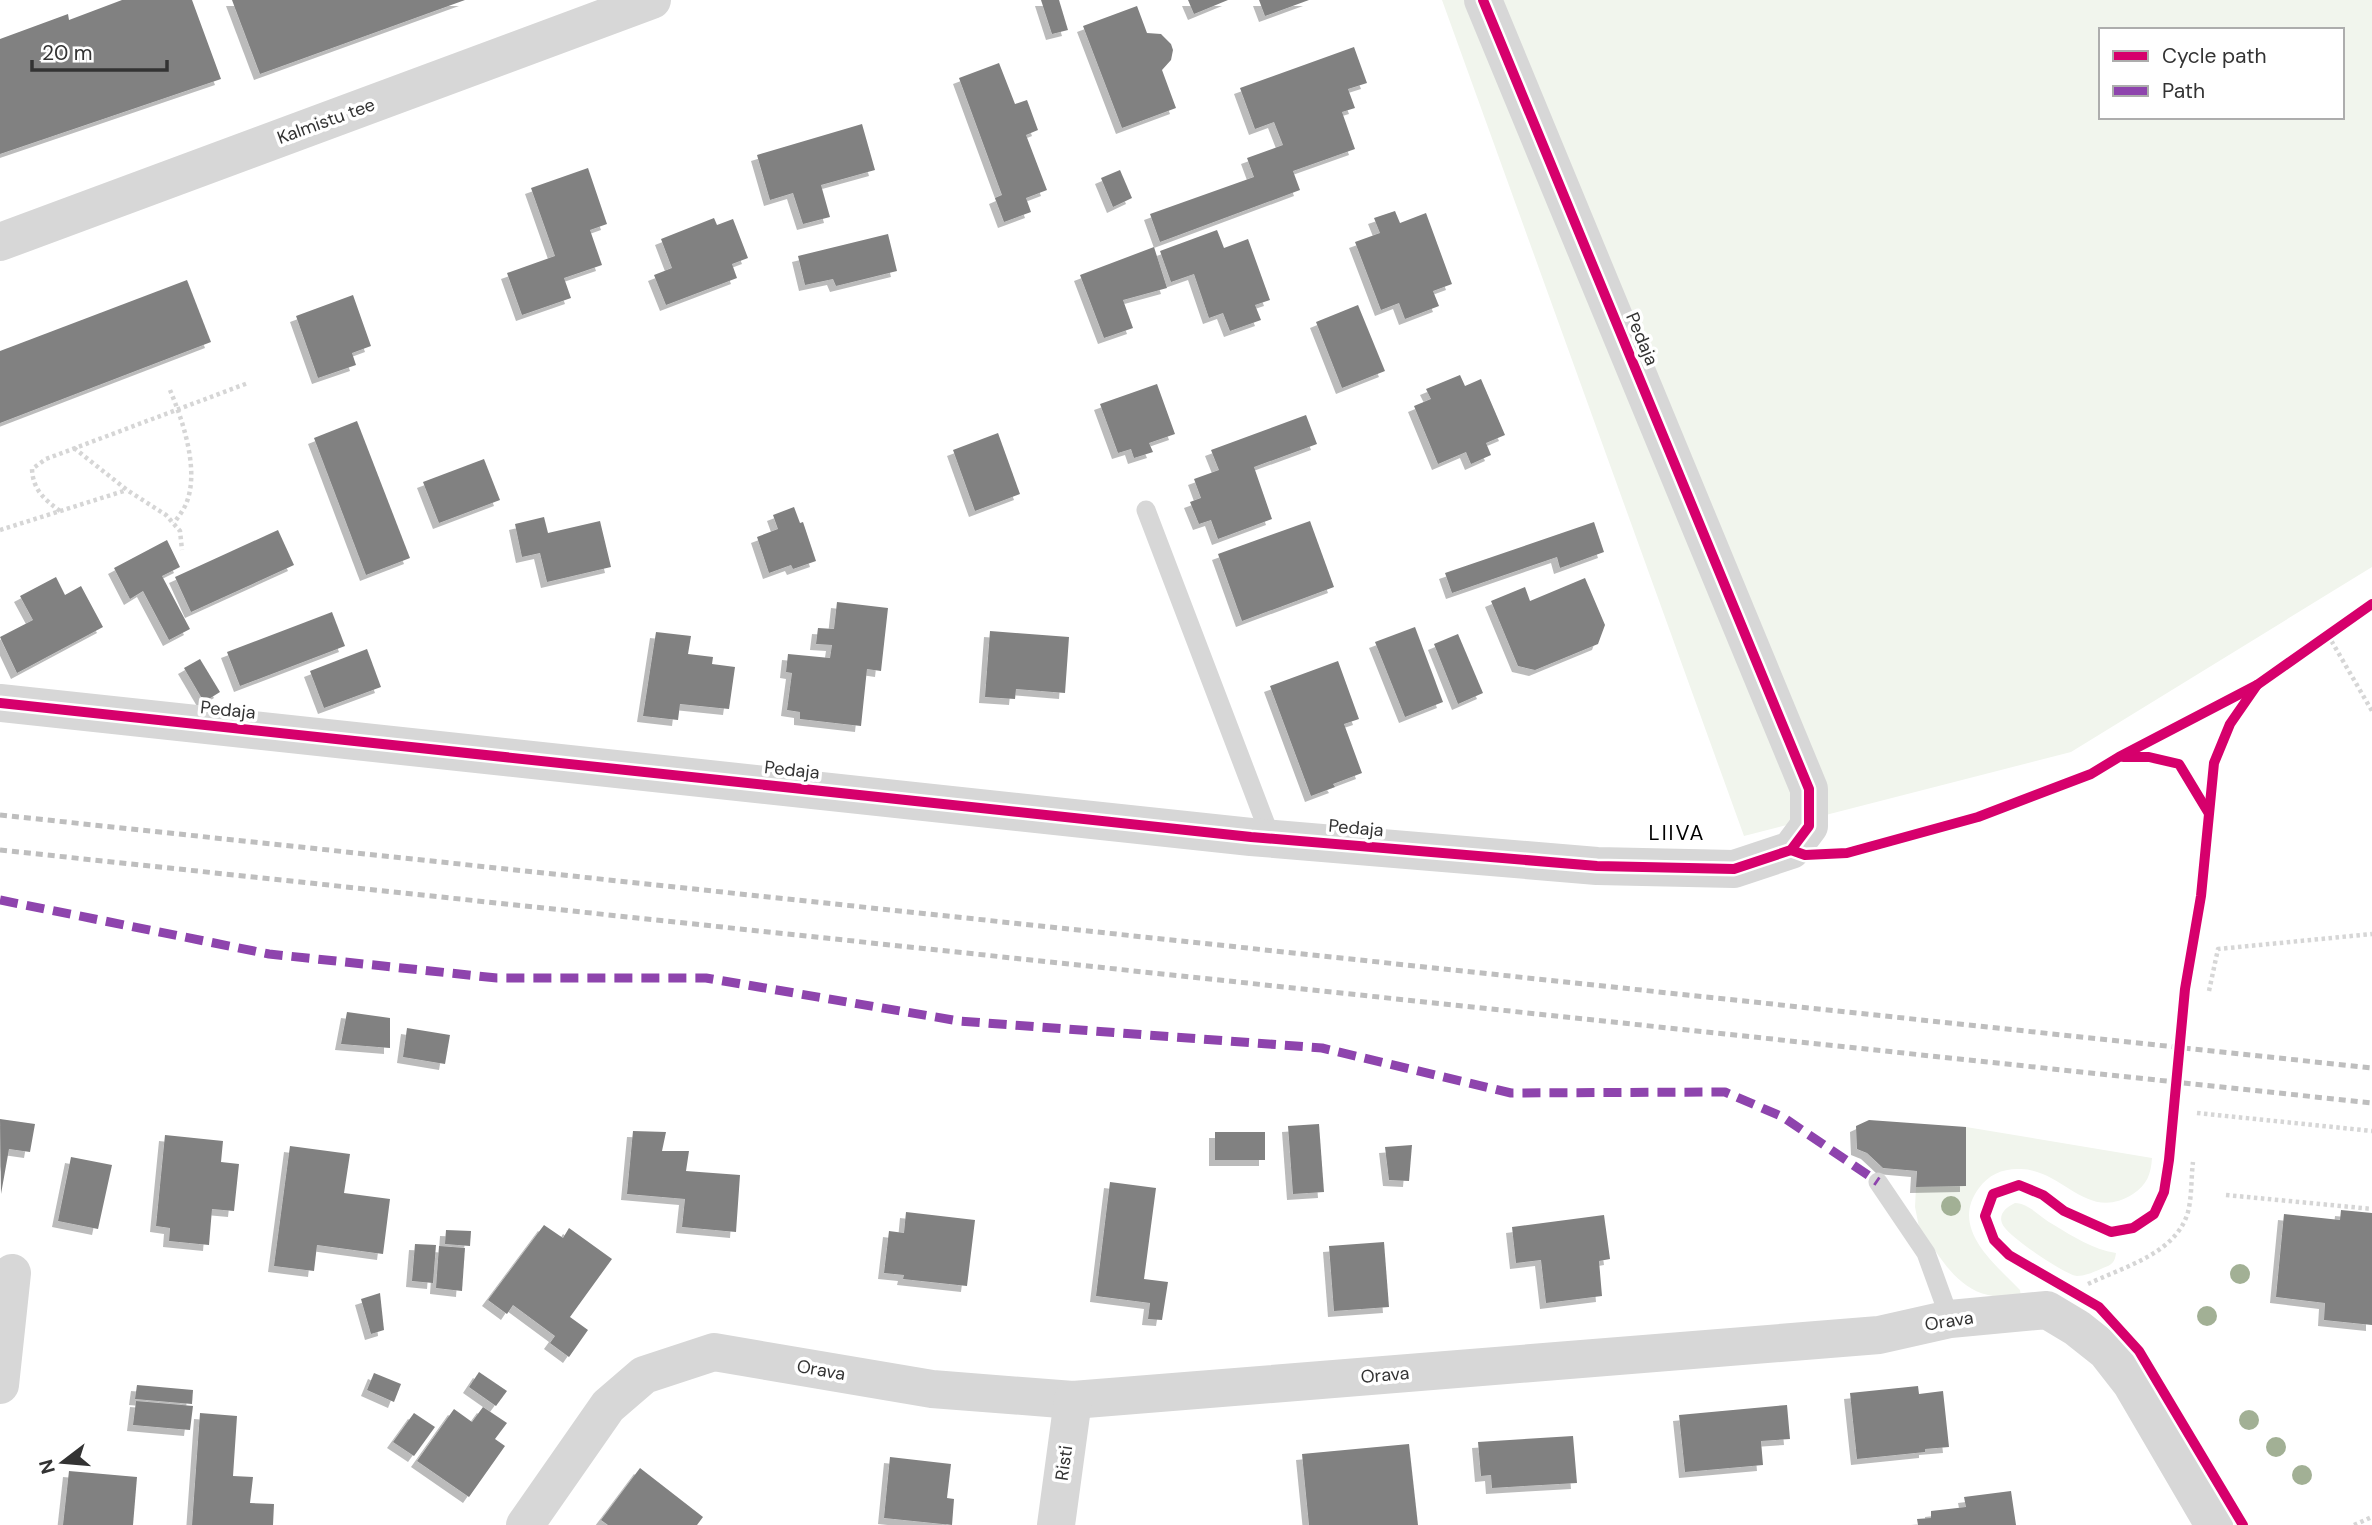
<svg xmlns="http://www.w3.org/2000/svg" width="2372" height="1525" font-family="'DM Sans',sans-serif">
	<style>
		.green { fill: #f1f5ed; fill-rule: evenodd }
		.building { fill: #818181; filter: url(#shadow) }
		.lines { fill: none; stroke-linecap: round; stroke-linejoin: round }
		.path { stroke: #d6d6d6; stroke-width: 4.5; stroke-dasharray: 3.5 3.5; stroke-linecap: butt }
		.service { stroke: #d7d7d7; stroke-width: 19 }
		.minor { stroke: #d7d7d7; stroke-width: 38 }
		.rail { stroke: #bebebe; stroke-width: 5; stroke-dasharray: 7 5; stroke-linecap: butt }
		.quiet { stroke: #8e44ad; stroke-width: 9; stroke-dasharray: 18 9; stroke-linecap: butt }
		.cycleway-casing { stroke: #fff; stroke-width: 15 }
		.cycleway { stroke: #d6006c; stroke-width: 10 }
		.tree { fill: #a2b095 }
		.labels { text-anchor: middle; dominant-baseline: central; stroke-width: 7; stroke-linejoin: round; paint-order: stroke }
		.street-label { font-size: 18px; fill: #333; stroke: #fff }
		.quarter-label { font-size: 21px; letter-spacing: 2px; fill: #000; stroke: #fff }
	</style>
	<defs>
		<filter id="shadow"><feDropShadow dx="-6" dy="6" stdDeviation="0" flood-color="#0004"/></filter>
	</defs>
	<rect width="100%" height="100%" fill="#fff"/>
	<g class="green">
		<path d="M1442,0H2372V567L2071,752L1744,836ZM2101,30H2342V117H2101Z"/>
		<path d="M1966,1127L2152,1158C2151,1174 2147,1185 2133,1194C2087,1223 2064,1170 2021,1169C2004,1168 1989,1174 1979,1188C1949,1228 1994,1263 2020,1290L2021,1297C2010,1297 1999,1298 1988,1295C1955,1288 1937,1252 1919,1227L1915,1207L1916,1187L1966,1185Z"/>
		<path d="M2015,1203C2031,1204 2040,1218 2054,1225C2074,1237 2092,1249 2116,1253C2115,1262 2112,1265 2103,1268C2096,1271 2086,1276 2077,1276C2065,1275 2013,1239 2005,1228C1996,1217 2004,1208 2015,1203Z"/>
	</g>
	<g class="building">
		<polygon points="122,0 192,0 221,79 0,154 0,39 68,14 69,20"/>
		<polygon points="232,0 465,0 260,74"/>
		<polygon points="1041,0 1059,0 1068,30 1052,34"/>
		<polygon points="1188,0 1228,0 1194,14"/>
		<polygon points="1259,0 1309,0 1265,16"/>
		<polygon points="1137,6 1147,33 1161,34 1171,44 1173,50 1171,60 1162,70 1176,108 1122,128 1083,26"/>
		<polygon points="1354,47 1367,83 1348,89 1355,108 1342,112 1355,149 1293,171 1300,190 1160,242 1150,214 1254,177 1247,158 1283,145 1274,122 1255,129 1240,88"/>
		<polygon points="999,63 1015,104 1027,100 1038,130 1026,135 1047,190 1026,198 1031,212 1004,222 995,198 1002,195 959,78"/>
		<polygon points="862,124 875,170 821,185 830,217 803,224 793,193 770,200 757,155"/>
		<polygon points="588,168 607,224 590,230 602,265 564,278 571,298 522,315 507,273 555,256 531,188"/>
		<polygon points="1120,170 1132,198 1113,207 1101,178"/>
		<polygon points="1395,211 1400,223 1426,213 1452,284 1433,291 1439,306 1405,319 1399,303 1381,310 1355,242 1380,233 1374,218"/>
		<polygon points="714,218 717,225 733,219 748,258 732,264 737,278 666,305 654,275 672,268 661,239"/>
		<polygon points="1217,230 1224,248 1248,239 1270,300 1255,305 1261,320 1230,331 1223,313 1209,318 1194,274 1171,282 1160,251"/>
		<polygon points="888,234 897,271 836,286 833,279 805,285 798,256"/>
		<polygon points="1154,247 1167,288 1123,300 1133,328 1104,338 1080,275"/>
		<polygon points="187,280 211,342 0,423 0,351"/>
		<polygon points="353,295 371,346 352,353 356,365 318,378 296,316"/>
		<polygon points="1358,305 1385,371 1342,388 1316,322"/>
		<polygon points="1460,375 1465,386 1481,379 1505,435 1486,443 1491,455 1471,464 1466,452 1438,464 1414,406 1431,399 1426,389"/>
		<polygon points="1157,384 1175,434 1149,443 1153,452 1134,458 1131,449 1118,453 1100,404"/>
		<polygon points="1306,415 1317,444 1254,467 1272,519 1218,539 1211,520 1199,524 1190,502 1201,498 1194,479 1219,470 1211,450"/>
		<polygon points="357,421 410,558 366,575 314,438"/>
		<polygon points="998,433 1020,494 975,511 953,450"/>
		<polygon points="484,459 500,500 439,523 423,482"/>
		<polygon points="794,507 800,523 803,522 816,561 793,569 791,565 769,573 757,537 778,529 773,515"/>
		<polygon points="544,517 548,533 600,521 611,567 547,582 540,553 522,557 515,524"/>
		<polygon points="1310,521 1334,587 1242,621 1218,554"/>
		<polygon points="1594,522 1604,552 1560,568 1557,557 1452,593 1445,573"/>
		<polygon points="278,530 294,565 191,612 175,577"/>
		<polygon points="167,540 180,567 162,576 190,629 169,640 143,591 130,599 114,568"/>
		<polygon points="56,577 65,595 81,586 103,627 17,673 0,637 33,620 20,596"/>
		<polygon points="1585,578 1605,625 1598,644 1535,670 1518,666 1491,601 1525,587 1530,601"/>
		<polygon points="837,602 888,608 881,671 867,669 861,726 800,719 800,712 787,710 792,673 786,672 788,654 830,658 832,645 816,644 818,628 834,629"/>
		<polygon points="332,612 345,646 240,686 227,652"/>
		<polygon points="1415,627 1443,702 1405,717 1375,642"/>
		<polygon points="990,631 1069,637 1065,693 1016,689 1015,699 985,697"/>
		<polygon points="656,632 691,636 688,654 713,657 712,664 735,667 729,709 680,704 678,720 643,716"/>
		<polygon points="1458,634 1483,693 1458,704 1434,644"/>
		<polygon points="367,649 381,687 324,708 310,671"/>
		<polygon points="200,659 220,692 204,702 184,668"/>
		<polygon points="1338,661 1359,719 1344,724 1362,773 1333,784 1335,787 1311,796 1270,686"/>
		<polygon points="347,1012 390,1018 390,1048 341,1044"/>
		<polygon points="407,1028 450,1035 445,1064 403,1057"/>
		<polygon points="0,1119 35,1124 30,1152 9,1149 1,1194"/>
		<polygon points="1869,1120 1966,1127 1966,1186 1916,1187 1917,1171 1883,1168 1867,1153 1857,1149 1856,1126"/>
		<polygon points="1319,1124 1324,1192 1293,1194 1288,1126"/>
		<polygon points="633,1131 666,1132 662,1151 689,1151 686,1171 740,1175 736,1232 682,1227 685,1199 627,1194"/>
		<rect x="1215" y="1132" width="50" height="28"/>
		<polygon points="165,1135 223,1141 221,1162 239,1164 234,1211 212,1209 209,1245 169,1241 170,1228 156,1226"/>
		<polygon points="1412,1145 1409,1181 1389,1180 1385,1147"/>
		<polygon points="290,1146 350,1154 344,1193 390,1199 383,1254 317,1245 314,1271 274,1266"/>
		<polygon points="71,1157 112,1165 98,1229 58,1221"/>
		<polygon points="1110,1182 1156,1188 1144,1279 1168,1282 1162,1320 1148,1319 1150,1303 1096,1296"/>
		<polygon points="2341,1210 2372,1213 2372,1325 2324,1320 2325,1303 2276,1297 2284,1214 2340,1220"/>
		<polygon points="906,1212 975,1220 967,1286 903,1279 904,1275 884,1273 889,1231 904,1233"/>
		<polygon points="1604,1215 1610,1259 1599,1261 1602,1296 1546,1303 1541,1260 1516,1263 1512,1227"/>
		<polygon points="544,1225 563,1238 569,1228 612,1259 570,1317 588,1330 569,1357 550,1343 555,1336 513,1305 507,1314 488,1300"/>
		<polygon points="446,1230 471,1231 470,1246 445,1244"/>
		<polygon points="1384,1242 1389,1307 1334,1311 1329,1246"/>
		<polygon points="415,1244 436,1245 433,1283 412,1281"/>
		<polygon points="439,1246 465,1248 462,1291 436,1288"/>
		<polygon points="380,1293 384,1330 371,1334 361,1299"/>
		<polygon points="479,1372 507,1391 496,1406 469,1387"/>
		<polygon points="374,1373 401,1384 394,1402 367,1390"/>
		<polygon points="137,1385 193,1390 192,1404 135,1399"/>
		<polygon points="1918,1386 1919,1394 1943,1391 1949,1447 1925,1449 1925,1452 1857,1459 1850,1393"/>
		<polygon points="136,1401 193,1406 190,1430 133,1425"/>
		<polygon points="1787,1405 1790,1439 1761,1441 1763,1465 1685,1472 1679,1415"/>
		<polygon points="483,1407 507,1423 495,1439 505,1446 469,1497 417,1461 454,1409 472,1422"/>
		<polygon points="200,1413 237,1416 233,1476 253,1477 250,1503 274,1504 273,1525 192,1525"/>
		<polygon points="414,1413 435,1427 414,1456 393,1442"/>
		<polygon points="1573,1436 1577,1483 1492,1488 1491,1475 1481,1476 1478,1442"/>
		<polygon points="1409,1444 1418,1525 1309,1525 1302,1454"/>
		<polygon points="890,1457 951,1464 947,1498 954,1499 952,1525 884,1518"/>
		<polygon points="640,1468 703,1517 697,1525 608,1525 601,1520"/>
		<polygon points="69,1471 137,1477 133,1525 63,1525"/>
		<polygon points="2011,1491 2016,1525 1918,1525 1917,1519 1931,1518 1931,1511 1966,1507 1964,1497"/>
	</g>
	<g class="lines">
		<g class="path">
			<path d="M170,390C183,421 200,471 186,504C183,511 178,517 174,523"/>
			<polyline points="74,448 127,490 166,515 180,531 182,550"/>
			<path d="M60,511C44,499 33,490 32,469L46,459L248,383"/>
			<polyline points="0,530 127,490"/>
			<polyline points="2328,635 2372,711"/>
			<polyline points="2209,991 2218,949 2372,934"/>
			<polyline points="2197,1113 2372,1131"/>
			<polyline points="2226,1195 2372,1209"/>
			<path d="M2088,1284C2123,1267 2176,1254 2188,1212C2192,1196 2191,1178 2193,1162"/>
			<polyline points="2354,1525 2372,1517"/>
		</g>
		<g class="service">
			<polyline points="1146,510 1271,838"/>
			<polyline points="1878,1182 1926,1253 1950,1319"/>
		</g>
		<g class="minor">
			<polyline points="0,242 652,0"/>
			<polyline points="0,703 1251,837 1597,866 1734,869 1791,850 1809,826 1809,789 1483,0"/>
			<polyline points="0,1385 12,1273"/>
			<polyline points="525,1525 608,1406 644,1375 714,1352 932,1389 1073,1400 1879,1335 1950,1319 2047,1310 2077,1328 2106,1351 2131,1383 2214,1525"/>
			<polyline points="1056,1525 1073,1400"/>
		</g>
		<g class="rail">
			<polyline points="0,815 2372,1068"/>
			<polyline points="0,850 2372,1103"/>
		</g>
		<polyline class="quiet" points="0,900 269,954 497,978 706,978 959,1021 1322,1048 1511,1093 1725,1092 1783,1117 1878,1182"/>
		<defs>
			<g id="cycleway">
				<polyline points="0,703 1251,837 1597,866 1734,869 1791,850 1809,826 1809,789 1483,0"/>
				<polyline points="2123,757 2149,757 2179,764 2208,812"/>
				<polyline points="1791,850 1805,855 1847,853 1978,817 2091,774 2119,757 2257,685 2372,604"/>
				<polyline points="2243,1525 2139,1351 2099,1307 2009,1255 1994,1240 1985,1216 1993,1194 2019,1185 2043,1195 2064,1211 2111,1232 2133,1228 2154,1214 2164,1192 2169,1160 2185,989 2201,896 2214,763 2230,724 2257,685"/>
			</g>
		</defs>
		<use href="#cycleway" class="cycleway-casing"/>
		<use href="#cycleway" class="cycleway"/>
	</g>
	<g class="tree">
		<circle cx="1951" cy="1206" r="10"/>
		<circle cx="2240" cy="1274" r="10"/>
		<circle cx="2207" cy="1316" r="10"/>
		<circle cx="2249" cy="1420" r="10"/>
		<circle cx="2276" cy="1447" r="10"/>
		<circle cx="2302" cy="1475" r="10"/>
	</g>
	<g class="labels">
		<g class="street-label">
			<text transform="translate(326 121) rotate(-20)">Kalmistu tee</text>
			<text transform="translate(1642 339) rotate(67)">Pedaja</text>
			<text transform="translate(228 710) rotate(6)">Pedaja</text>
			<text transform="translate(792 770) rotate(6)">Pedaja</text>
			<text transform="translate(1356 828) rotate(5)">Pedaja</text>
			<text transform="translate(1949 1321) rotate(-9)">Orava</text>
			<text transform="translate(821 1370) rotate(10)">Orava</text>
			<text transform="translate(1385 1375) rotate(-5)">Orava</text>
			<text transform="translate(1064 1463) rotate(-82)">Risti</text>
		</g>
		<g class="quarter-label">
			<text x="1677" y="833">LIIVA</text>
		</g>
	</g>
	<rect x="2099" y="28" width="245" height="91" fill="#ffffff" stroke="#adadad" stroke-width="2"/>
	<rect x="2113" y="51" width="35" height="10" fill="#d6006c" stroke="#adadad" stroke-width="2"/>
	<text x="2162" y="63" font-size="21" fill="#333333">Cycle path</text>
	<rect x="2113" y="86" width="35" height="10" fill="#8e44ad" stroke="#adadad" stroke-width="2"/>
	<text x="2162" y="98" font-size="21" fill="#333333">Path</text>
	<g transform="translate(63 1462) rotate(254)" stroke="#ffffff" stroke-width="5" paint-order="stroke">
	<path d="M0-5L12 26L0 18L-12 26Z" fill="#333333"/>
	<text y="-10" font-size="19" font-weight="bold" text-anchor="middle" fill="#333333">N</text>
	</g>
	<path d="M32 60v10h135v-10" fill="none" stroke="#333333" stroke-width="3.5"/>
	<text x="42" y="60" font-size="21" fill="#333333" stroke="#ffffff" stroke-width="5" paint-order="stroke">20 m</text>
</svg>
